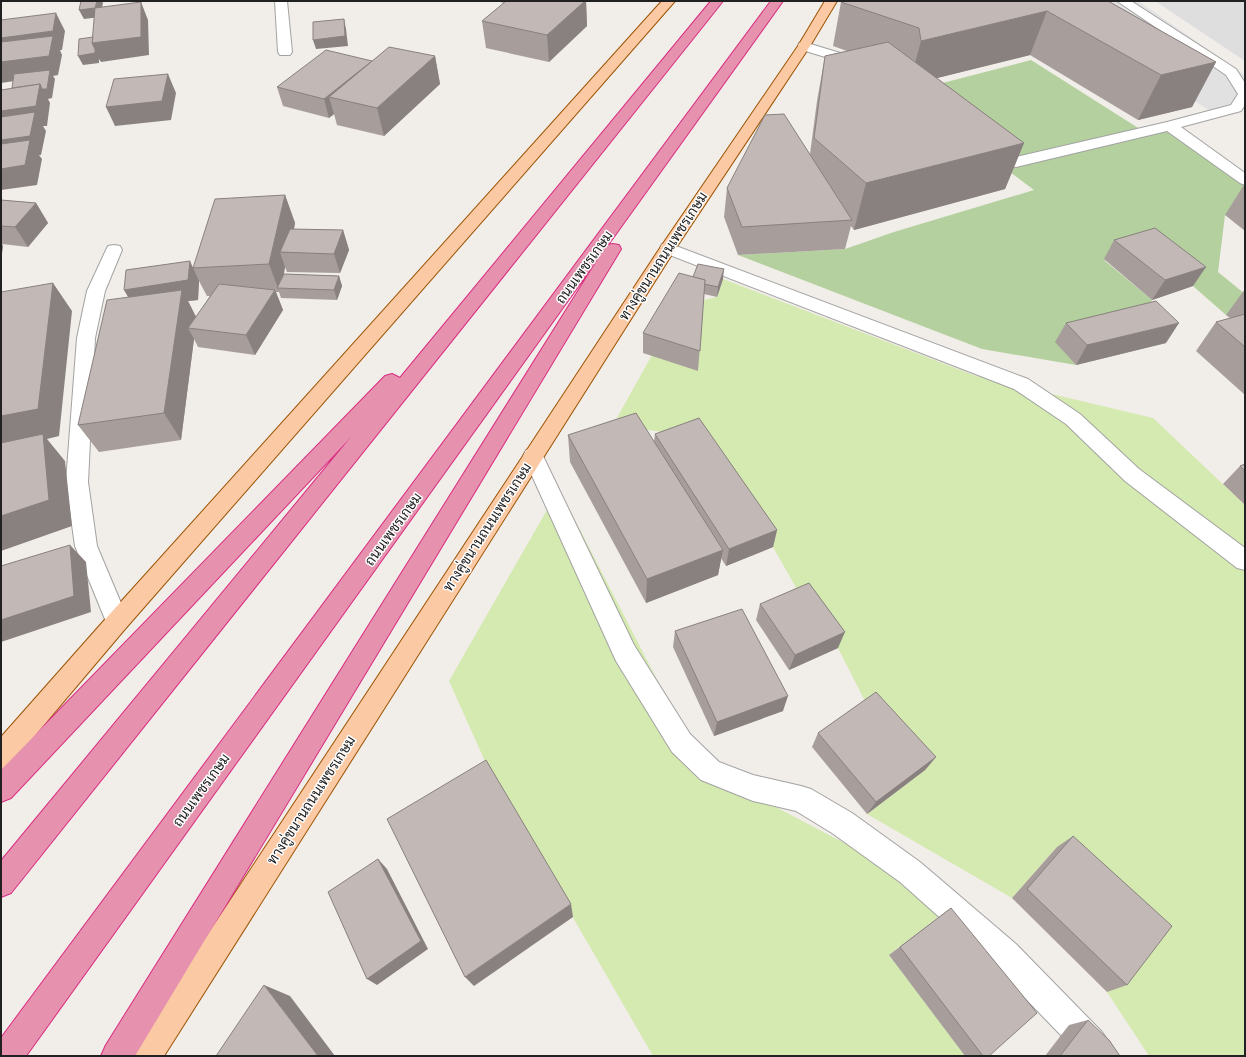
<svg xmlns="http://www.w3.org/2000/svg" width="1246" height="1057" font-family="Ubuntu,Sarabun,sans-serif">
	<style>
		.residential { fill: #dfdedf }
		.grass { fill: #d5eab0 }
		.forest { fill: #b4d09e }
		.parking { fill: #e1e1e1 }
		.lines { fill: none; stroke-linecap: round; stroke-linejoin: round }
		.minor-casing { stroke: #a2a2a2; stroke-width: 2 }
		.major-casing { stroke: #9c5303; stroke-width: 2 }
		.highway-casing { stroke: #d92c80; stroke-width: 2 }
		.minor { fill: #fff; fill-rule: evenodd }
		.major { fill: #fbc9a4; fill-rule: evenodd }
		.highway { fill: #e692ae; fill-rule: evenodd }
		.wall { fill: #a79e9c; fill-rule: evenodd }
		.shaded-wall { fill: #88817f }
		.building { fill: #c2b8b5; stroke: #88817f }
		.labels { text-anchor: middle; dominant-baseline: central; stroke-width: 3; stroke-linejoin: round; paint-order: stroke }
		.street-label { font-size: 14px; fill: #212121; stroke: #fff }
	</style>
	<rect width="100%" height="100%" fill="#f1ede8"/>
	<polygon class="residential" points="1155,1 1245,1 1245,61"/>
	<g class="grass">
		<polygon points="723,279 976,376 1153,418 1245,505 1245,1056 1149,1056 1107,992 1057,847 1012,898 867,814 925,770 868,707 838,648 803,600 773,547 697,437 613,425 652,355 703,300 717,297"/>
		<polygon points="559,489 686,736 713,774 884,864 938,917 889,955 965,1056 653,1056 493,779 449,681"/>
	</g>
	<polygon class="forest" points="1031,60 1143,131 1170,122 1245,184 1245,212 1225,215 1218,272 1245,294 1245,310 1226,315 1193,286 1104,260 1152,300 1144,321 1056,342 1076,365 982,349 738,255 845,249 894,232 1034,190 904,93"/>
	<polygon class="parking" points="1030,1 1138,1 1242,73 1245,78 1245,99 1209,110"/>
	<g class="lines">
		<defs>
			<g id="minor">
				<polygon points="275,1 287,1 292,52 290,55 280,55 278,52"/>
				<polygon points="1117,1 1131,1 1236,69 1245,83 1245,105 1241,111 1181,127 1245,173 1245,185 1240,183 1167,131 1016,167 982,160 979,157 982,154 987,152 1016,157 1167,122 1231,105 1238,94 1226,75"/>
				<polygon points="804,42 863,60 865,63 863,66 858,67 799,49 798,46 799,43"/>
				<polygon points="668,243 1028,379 1080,414 1139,469 1245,548 1245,570 1237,568 1125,481 1066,424 1014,389 662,252 660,248 662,244"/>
				<polygon points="114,245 120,246 122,250 105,291 95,338 88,482 97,546 129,622 125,629 117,632 109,629 75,546 66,482 77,338 87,291 106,250 108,246"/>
				<polygon points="533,448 540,450 543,456 634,645 690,734 719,762 753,775 801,786 811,789 852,813 920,862 1016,944 1102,1032 1111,1045 1116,1056 1081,1056 994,966 900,882 832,833 796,811 753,801 701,780 672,752 616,661 523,456 526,450"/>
			</g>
			<g id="major">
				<polygon points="662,1 675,1 125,629 10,765 1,769 1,737 109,615"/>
				<polygon points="825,1 837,1 810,46 676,248 164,1056 130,1056 135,1045 660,248 798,46"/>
			</g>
			<g id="highway">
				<polygon points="711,1 723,1 11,893 1,897 1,861 351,437 11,798 1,802 1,770 385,376 392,374 400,378"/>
				<polygon points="771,1 783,1 608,245 613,244 619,245 621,249 135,1056 101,1056 106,1045 600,256 26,1056 1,1056 1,1038"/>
			</g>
		</defs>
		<use href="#minor" class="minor-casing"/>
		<use href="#major" class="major-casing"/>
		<use href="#highway" class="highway-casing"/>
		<use href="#minor" class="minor"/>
		<use href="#major" class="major"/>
		<use href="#highway" class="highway"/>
	</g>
	<g class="wall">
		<polygon points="496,1 586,1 587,26 549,62 486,48 482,21 504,3"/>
		<polygon points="1108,1 1216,62 1192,107 1138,120 1030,55 937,78 1024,143 1005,189 854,230 851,226 845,249 738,255 724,217 727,188 810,154 817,101 825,56 847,51 833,46 841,2"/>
		<polygon points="435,56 440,84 384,136 337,125 334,114 329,118 283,106 277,87 372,61"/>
		<polygon points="1245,183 1245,231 1225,215"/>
		<path d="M285,195L295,223L294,229L343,230L349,250L340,273L287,272L285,267L284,274L339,276L342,286L337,300L281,298L279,292H276L283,310L255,355L198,347L194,339L181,440L99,452L78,425L128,297L193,267ZM199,281L207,296H210L196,317L188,301L198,300Z"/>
		<polygon points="1,200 36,203 48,223 28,247 2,244 3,246 1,260"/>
		<polygon points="1114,240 1193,286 1152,300 1104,259"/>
		<polygon points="693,277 723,279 717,297 704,294 698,371 643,353 643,333"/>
		<polygon points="1245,289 1245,395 1196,351 1216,322 1230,318 1226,315"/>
		<polygon points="1066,323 1166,343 1076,365 1055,342"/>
		<polygon points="655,434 777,530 773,547 726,566 721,558 718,575 646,603 570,462 568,435 654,442"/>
		<polygon points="1245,464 1245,505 1223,484 1240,466"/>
		<polygon points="760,604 838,648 789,670 756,620"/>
		<polygon points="675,631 783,711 714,736 673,647"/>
		<polygon points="818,733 936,757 925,770 867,814 812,747"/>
		<polygon points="1073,836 1127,985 1107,992 1012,898 1057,847"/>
		<polygon points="951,908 989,1056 965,1056 889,955"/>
		<polygon points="1088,1020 1120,1056 1045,1056 1069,1025"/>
	</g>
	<g class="shaded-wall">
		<polygon points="97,1 102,1 103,3 100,17 84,19 79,10"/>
		<polygon points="585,1 586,1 587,26 549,62 547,35"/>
		<polygon points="141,2 148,20 149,55 101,62 99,59 99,63 83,65 78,56"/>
		<polygon points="1047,11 1030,55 909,85 921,41"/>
		<polygon points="56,13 65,31 62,50 60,50 62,55 58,75 53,76 55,79 52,98 48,99 50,103 47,126 43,126 46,131 41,155 39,155 42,159 37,185 1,190 1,111 40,84 49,76 1,83 1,38"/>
		<polygon points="344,19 346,29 348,46 316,49 313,40"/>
		<polygon points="435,56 440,84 384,136 377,108"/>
		<polygon points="372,61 329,97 334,114 329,118 324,99"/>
		<polygon points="1216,62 1192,107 1138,120 1161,75"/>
		<polygon points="168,74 176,93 171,120 115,126 106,107"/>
		<polygon points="1024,143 1005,189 854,230 866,183"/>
		<polygon points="285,195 295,223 289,253 280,252 285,267 281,288 278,288 269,264"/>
		<polygon points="36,203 48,223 28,247 15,227"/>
		<polygon points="343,230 349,250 340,273 334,254"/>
		<polygon points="1,243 3,246 1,260"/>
		<polygon points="190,261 199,281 198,300 188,301 197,319 188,328 194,339 181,440 164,413 135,309 124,290"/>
		<polygon points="1206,267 1193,286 1152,300 1165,280"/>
		<polygon points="724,269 723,279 717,297 718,287"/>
		<polygon points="339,276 342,286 337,300 334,290"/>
		<polygon points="53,283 72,311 59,436 47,439 65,461 72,526 1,551 1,416"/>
		<polygon points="275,290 283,310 255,355 246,335"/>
		<polygon points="1179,323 1166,343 1076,365 1087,345"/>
		<polygon points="777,530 773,547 726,566 729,549"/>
		<polygon points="70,545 86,562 91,612 1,642 1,620"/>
		<polygon points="723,550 718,575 646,603 647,579"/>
		<polygon points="845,632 838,648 789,670 795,655"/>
		<polygon points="788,696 783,711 714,736 717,722"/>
		<polygon points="936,757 925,770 867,814 876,802"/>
		<polygon points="378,859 387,869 428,949 377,985 367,979"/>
		<polygon points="571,904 573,917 474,986 465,977"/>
		<polygon points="264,985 290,996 335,1056 318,1056"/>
	</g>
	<g class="building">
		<polygon points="81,1 97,1 95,8 79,10"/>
		<polygon points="506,1 585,1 547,35 482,21"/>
		<polygon points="842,1 1108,1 1216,62 1161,75 1047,11 921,41 919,28 841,2"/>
		<polygon points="141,2 141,37 92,43 95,8"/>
		<polygon points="56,13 53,31 1,38 1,20"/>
		<polygon points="344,19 345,36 313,40 313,22"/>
		<polygon points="53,36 49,56 1,62 1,42"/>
		<polygon points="93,37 92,43 95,49 95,53 78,56 79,39"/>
		<polygon points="888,42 1024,143 866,183 814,138 825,56"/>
		<polygon points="389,47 435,56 377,108 329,97"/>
		<polygon points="326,50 372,61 324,99 277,87"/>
		<polygon points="50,70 47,89 42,89 40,84 12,88 14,74"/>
		<polygon points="168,74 162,101 106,107 114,79"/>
		<polygon points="40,84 36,106 1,111 1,90"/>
		<polygon points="35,112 30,136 1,140 1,117"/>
		<polygon points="784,114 852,220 742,227 727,188 765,115"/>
		<polygon points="30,140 25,165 1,169 1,144"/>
		<polygon points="285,195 269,264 193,268 215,199"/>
		<polygon points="1,200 36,203 15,227 1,226"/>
		<polygon points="1155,228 1206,267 1165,280 1114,240"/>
		<polygon points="290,229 343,230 334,254 280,252"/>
		<polygon points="190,261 188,280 124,290 126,270"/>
		<polygon points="698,264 724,269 718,287 704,284 705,280 693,277"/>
		<polygon points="679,273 705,280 700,351 643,333"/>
		<polygon points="284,274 339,276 334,290 277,288"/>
		<polygon points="53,283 38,409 1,416 1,292"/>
		<polygon points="219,284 275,290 246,335 188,328"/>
		<polygon points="182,290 164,413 78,425 107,300"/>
		<polygon points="1156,301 1179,323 1087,345 1066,323"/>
		<polygon points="1245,314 1245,347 1216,322"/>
		<polygon points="636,413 723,550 647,579 568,435"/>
		<polygon points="699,418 777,530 729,549 655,434"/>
		<polygon points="43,434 49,500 1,516 1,443"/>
		<polygon points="1245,464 1245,471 1240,466"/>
		<polygon points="70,545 74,596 1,620 1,566"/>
		<polygon points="809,583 845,632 795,655 760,604"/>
		<polygon points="742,609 788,696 717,722 675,631"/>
		<polygon points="876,692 936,757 876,802 818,733"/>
		<polygon points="486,760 571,904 465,977 387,819"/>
		<polygon points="1073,836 1172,926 1127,985 1027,889"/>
		<polygon points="378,859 421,941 367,979 328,892"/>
		<polygon points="951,908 1037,1013 989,1056 983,1056 900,947"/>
		<polygon points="264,985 318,1056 216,1056"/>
		<polygon points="1088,1020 1109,1040 1120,1056 1060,1056"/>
	</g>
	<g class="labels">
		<g class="street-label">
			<text transform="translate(663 256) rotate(-57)">ทางคู่ขนานถนนเพชรเกษม</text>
			<text transform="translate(584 267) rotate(-54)">ถนนเพชรเกษม</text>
			<text transform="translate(487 527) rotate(-57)">ทางคู่ขนานถนนเพชรเกษม</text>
			<text transform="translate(393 529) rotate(-54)">ถนนเพชรเกษม</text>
			<text transform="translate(201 790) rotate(-54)">ถนนเพชรเกษม</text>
			<text transform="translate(311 800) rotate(-57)">ทางคู่ขนานถนนเพชรเกษม</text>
		</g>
	</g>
	<rect width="1246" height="1057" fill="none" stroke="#212121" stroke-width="4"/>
</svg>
